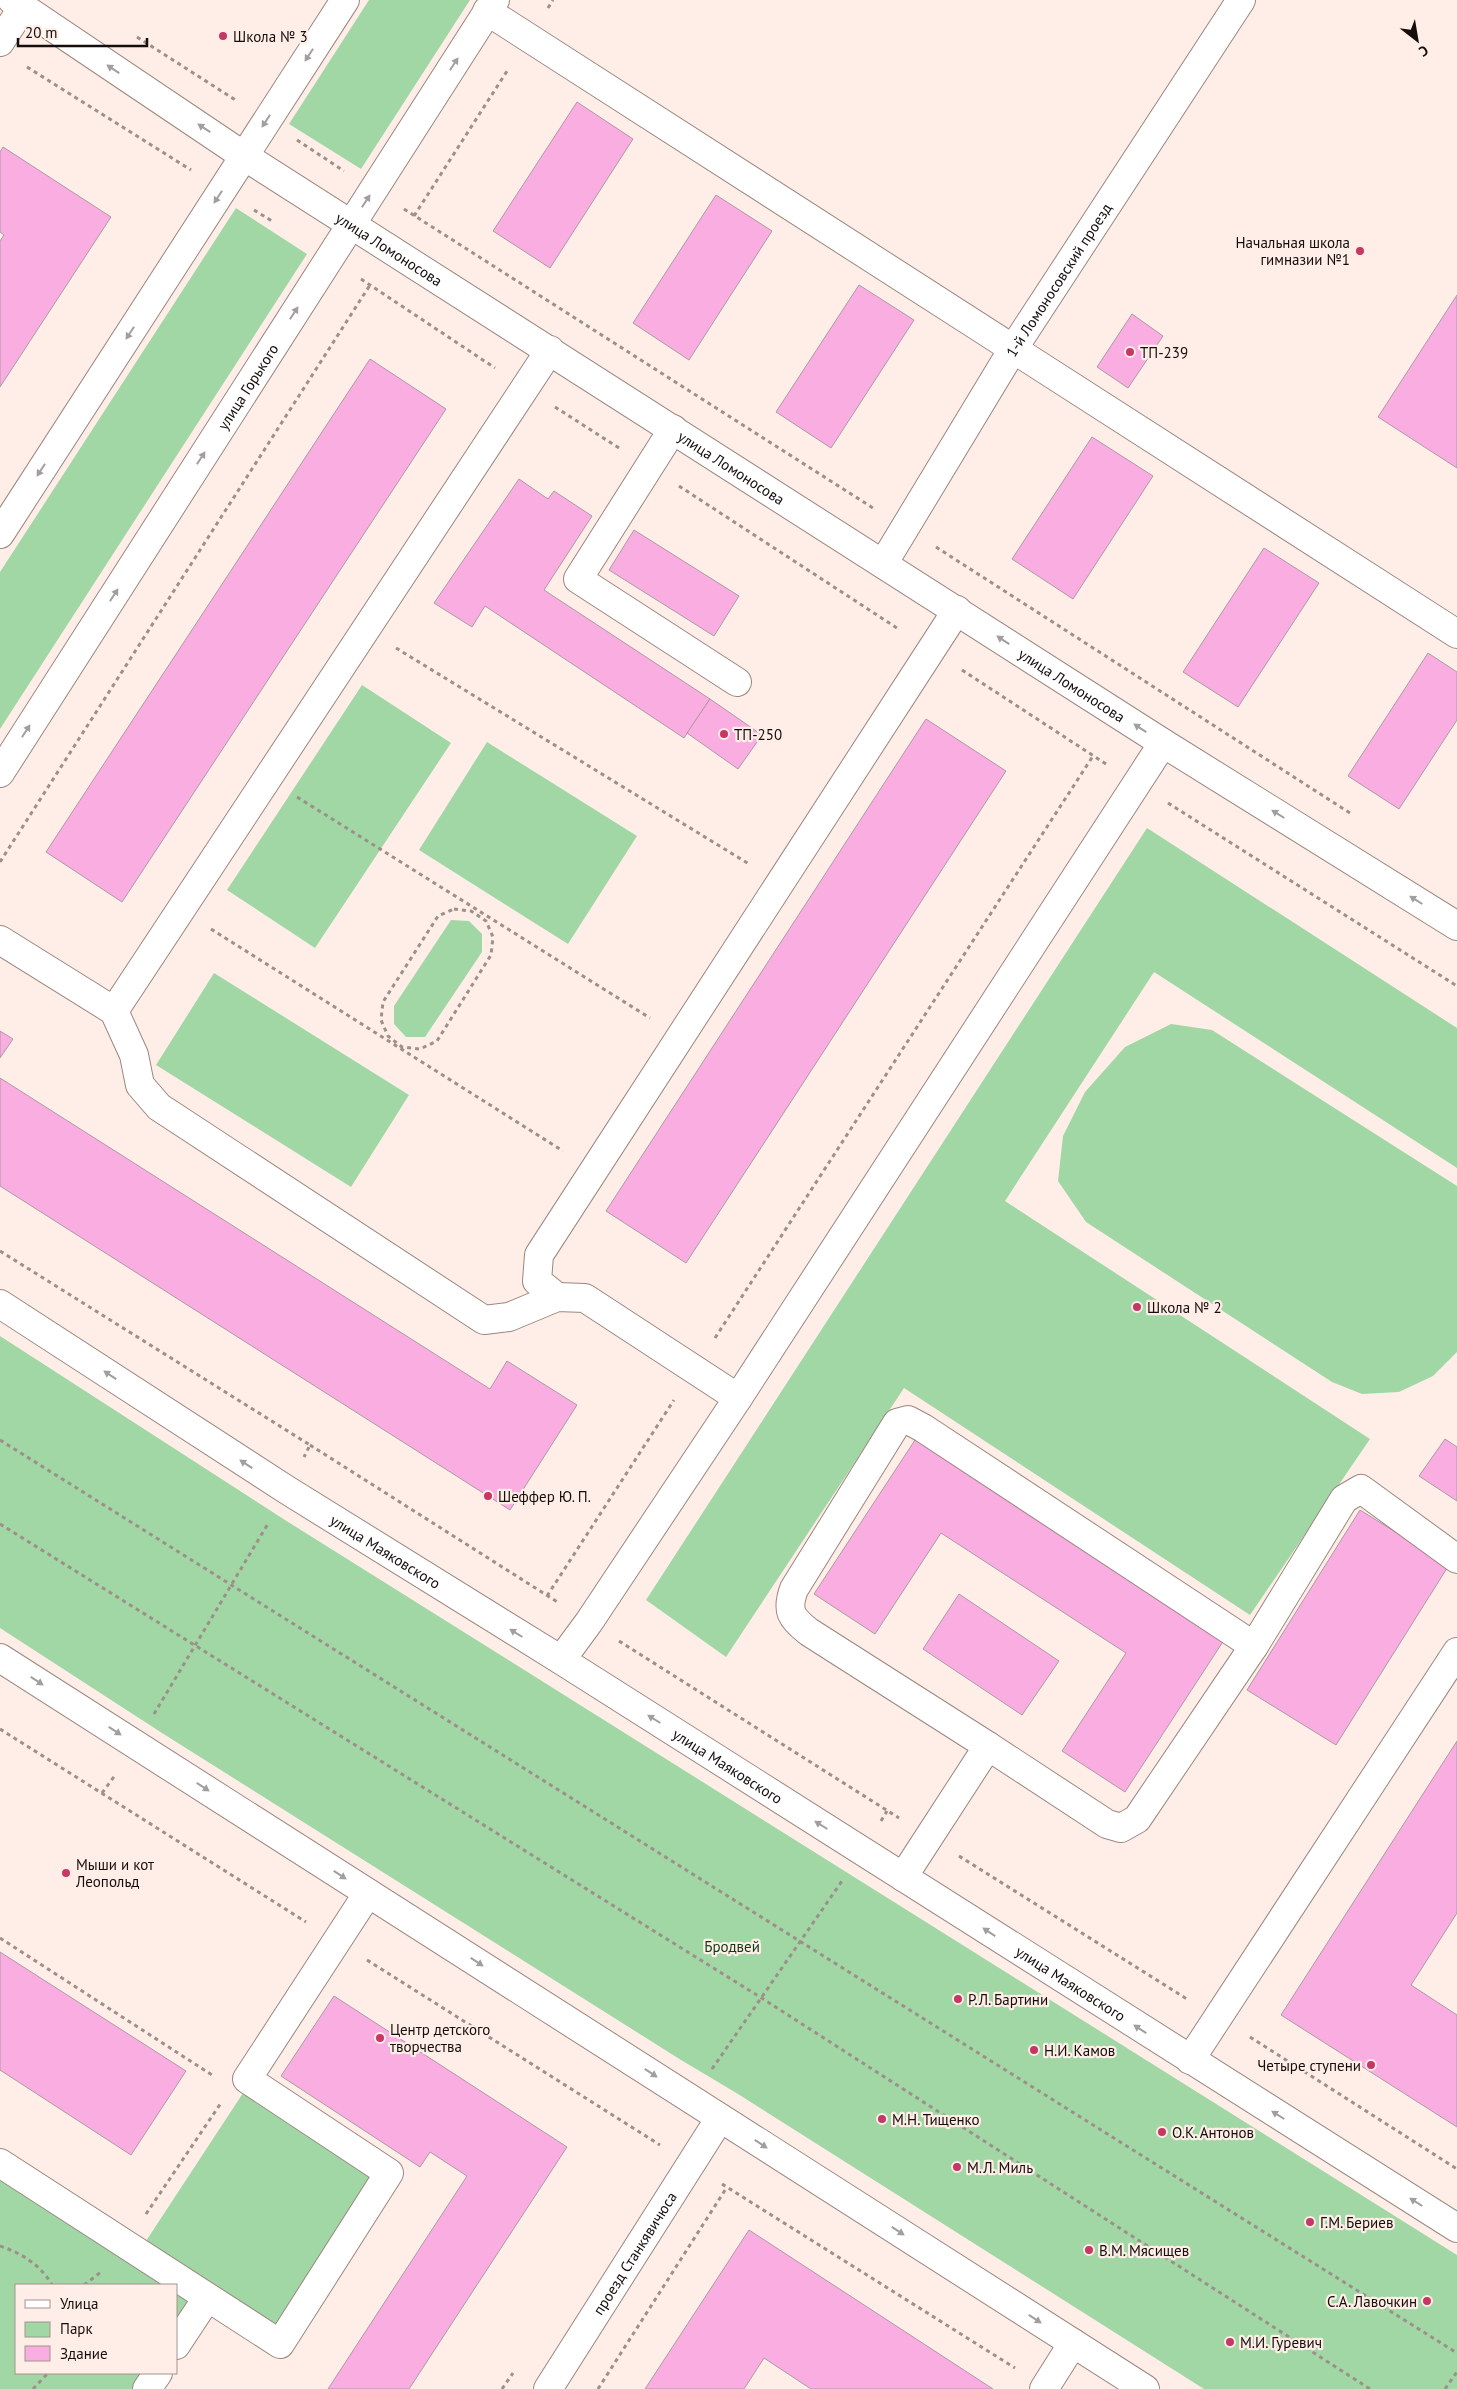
<svg xmlns="http://www.w3.org/2000/svg" width="1457" height="2389" font-family="'PT Sans',sans-serif">
	<style>
		.green { fill: #a0d7a4 }
		.building { fill: #f9ade1; stroke: #ab9aa5 }
		.lines { fill: none; stroke-linecap: round; stroke-linejoin: round }
		.minor-casing { stroke: #9a8780; stroke-width: 30 }
		.path { stroke: #9d908b; stroke-width: 3; stroke-dasharray: 4 4; stroke-linecap: butt }
		.minor { stroke: #fff; stroke-width: 28 }
		.oneway { fill: #a19e9d }
		.poi-dot { fill: #c53764; stroke: #ffeee7; stroke-width: 2 }
		.labels { text-anchor: middle; dominant-baseline: central; stroke-width: 4.5; stroke-linejoin: round; paint-order: stroke }
		.poi-label { font-size: 15px; fill: #140d0b; stroke: #ffeee7; text-anchor: start }
		.street-label { font-size: 15px; fill: #140d0b; stroke: #ffeee7 }
		.park-label { font-size: 15px; fill: #093a13; stroke: #ffeee7 }
	</style>
	<rect width="100%" height="100%" fill="#ffeee7"/>
	<g class="green">
		<polygon points="369,0 470,0 361,169 289,124"/>
		<polygon points="236,208 307,254 0,729 0,572"/>
		<polygon points="362,685 451,743 315,948 227,890"/>
		<polygon points="487,742 637,836 568,944 419,850"/>
		<polygon points="1147,828 1457,1028 1457,1168 1154,972 1005,1201 1370,1439 1250,1615 904,1388 726,1657 646,1600"/>
		<polygon points="451,920 469,921 482,934 482,952 425,1037 406,1037 394,1024 394,1006"/>
		<polygon points="214,973 409,1095 351,1187 156,1065"/>
		<polygon points="1171,1024 1212,1030 1457,1186 1457,1352 1433,1376 1399,1392 1362,1394 1332,1382 1086,1222 1058,1181 1063,1136 1085,1092 1125,1047"/>
		<polygon points="0,1336 285,1520 1457,2255 1457,2389 1204,2389 738,2094 681,2060 162,1733 0,1628"/>
		<polygon points="245,2090 378,2178 280,2330 146,2241"/>
		<polygon points="0,2175 169,2285 16,2285 16,2373 144,2373 133,2389 0,2389"/>
		<polygon points="176,2290 191,2300 176,2323"/>
	</g>
	<g class="building">
		<polygon points="577,102 633,139 550,268 493,231"/>
		<polygon points="3,147 111,217 0,387 0,241 4,235 0,232 0,152"/>
		<polygon points="716,195 772,231 689,360 633,323"/>
		<polygon points="859,285 914,320 831,448 776,412"/>
		<polygon points="1457,295 1457,468 1378,417"/>
		<polygon points="1132,314 1163,336 1128,388 1097,367"/>
		<polygon points="370,359 446,409 122,902 46,852"/>
		<polygon points="1092,437 1153,476 1073,599 1012,559"/>
		<polygon points="519,479 548,499 554,491 592,516 544,590 710,699 684,738 485,606 472,627 434,603"/>
		<polygon points="634,530 739,596 714,636 609,570"/>
		<polygon points="1264,548 1319,583 1238,707 1183,672"/>
		<polygon points="1428,653 1457,672 1457,720 1399,809 1348,776"/>
		<polygon points="710,699 762,735 738,769 687,733"/>
		<polygon points="926,719 1006,771 686,1263 606,1211"/>
		<polygon points="0,1031 13,1039 0,1058"/>
		<polygon points="0,1078 490,1389 507,1361 577,1405 510,1510 0,1186"/>
		<polygon points="917,1437 1226,1637 1125,1792 1062,1751 1126,1653 941,1533 875,1634 814,1594"/>
		<polygon points="1445,1439 1457,1447 1457,1501 1419,1476"/>
		<polygon points="1360,1510 1449,1565 1336,1745 1247,1690"/>
		<polygon points="959,1594 1059,1661 1022,1715 923,1649"/>
		<polygon points="1457,1741 1457,1913 1411,1985 1457,2015 1457,2127 1281,2015"/>
		<polygon points="0,1952 186,2071 131,2155 0,2070"/>
		<polygon points="334,1996 567,2147 409,2389 328,2389 467,2176 430,2152 420,2167 281,2076"/>
		<polygon points="749,2230 993,2389 811,2389 764,2358 744,2389 645,2389"/>
	</g>
	<g class="lines">
		<defs>
			<g id="minor">
				<path id="s1" d="M12,0L244,156L1163,743L1457,926"/>
				<polyline points="487,11 1457,634"/>
				<polyline points="0,42 23,7"/>
				<polyline points="673,429 578,579 737,682"/>
				<polyline points="0,534 345,0"/>
				<path id="s2" d="M883,564L1013,349L1241,0"/>
				<path id="s3" d="M0,773L495,0"/>
				<polyline points="0,940 114,1011 134,1055 140,1085 159,1107 484,1320 509,1317 557,1297 585,1298 738,1398"/>
				<polyline points="114,1011 550,350"/>
				<polyline points="557,1297 537,1281 539,1255 957,610"/>
				<path id="s4" d="M0,1304L287,1490L561,1660L1457,2228"/>
				<polyline points="0,1658 1145,2389"/>
				<polyline points="561,1660 589,1622 738,1398 1163,743"/>
				<polyline points="988,1746 1107,1824 1121,1828 1137,1819 1254,1646"/>
				<path d="M903,1877L988,1746L809,1632C791,1618 786,1611 794,1589L897,1423L908,1420L923,1428L1254,1646L1344,1499L1361,1489L1457,1559"/>
				<polyline points="1190,2060 1457,1652"/>
				<polyline points="0,2163 280,2344 389,2173 247,2079 368,1893"/>
				<polyline points="176,2345 207,2298"/>
				<polyline points="147,2389 158,2373"/>
				<path id="s5" d="M548,2389L720,2118"/>
				<polyline points="1044,2389 1073,2343"/>
			</g>
		</defs>
		<use href="#minor" class="minor-casing"/>
		<g class="path">
			<polyline points="548,8 553,0"/>
			<polyline points="137,37 237,101"/>
			<polyline points="27,67 191,170"/>
			<polyline points="297,140 344,171"/>
			<polyline points="404,209 873,508"/>
			<polyline points="254,210 272,221"/>
			<polyline points="414,216 509,68"/>
			<polyline points="361,279 495,368"/>
			<polyline points="555,407 619,448"/>
			<polyline points="679,486 900,630"/>
			<polyline points="936,547 1353,815"/>
			<polyline points="396,648 749,864"/>
			<polyline points="962,670 1106,764"/>
			<polyline points="297,797 650,1018"/>
			<polyline points="1168,803 1457,986"/>
			<polyline points="0,862 370,285"/>
			<polygon points="454,909 471,911 486,921 493,937 491,955 437,1041 420,1049 402,1047 388,1036 381,1020 383,1002 438,916"/>
			<polyline points="211,929 563,1151"/>
			<polyline points="0,1251 310,1445 304,1457"/>
			<polyline points="715,1338 1093,756"/>
			<polyline points="0,1440 1457,2353"/>
			<polyline points="310,1445 559,1603"/>
			<polyline points="0,1524 760,1997 1370,2389"/>
			<polyline points="547,1596 674,1400"/>
			<polyline points="619,1641 899,1818"/>
			<polyline points="154,1714 269,1522"/>
			<polyline points="0,1729 306,1922"/>
			<polyline points="102,1793 116,1774"/>
			<polyline points="881,1821 887,1811"/>
			<polyline points="959,1856 1187,1999"/>
			<polyline points="0,1938 212,2075"/>
			<polyline points="367,1960 660,2145"/>
			<polyline points="1250,2037 1457,2169"/>
			<polyline points="712,2069 842,1881"/>
			<polyline points="722,2184 1015,2368"/>
			<polyline points="146,2214 221,2103"/>
			<path d="M0,2246C21,2253 41,2265 52,2285"/>
			<polyline points="84,2285 101,2272"/>
			<polyline points="33,2389 48,2373"/>
			<polyline points="502,2389 513,2373"/>
			<polyline points="598,2389 727,2187"/>
			<polyline points="1445,2389 1457,2372"/>
		</g>
		<use href="#minor" class="minor"/>
	</g>
	<defs><path id="oneway-solid" d="M-6-.8H1V-3.2L6.5 0L1 3.2V.8H-6Z" transform="scale(1.25)"/></defs>
	<g class="oneway">
		<use href="#oneway-solid" transform="translate(309 55) rotate(123)"/>
		<use href="#oneway-solid" transform="translate(454 64) rotate(-57)"/>
		<use href="#oneway-solid" transform="translate(113 69) rotate(-147)"/>
		<use href="#oneway-solid" transform="translate(266 121) rotate(123)"/>
		<use href="#oneway-solid" transform="translate(204 128) rotate(-147)"/>
		<use href="#oneway-solid" transform="translate(218 197) rotate(123)"/>
		<use href="#oneway-solid" transform="translate(366 201) rotate(-57)"/>
		<use href="#oneway-solid" transform="translate(294 313) rotate(-57)"/>
		<use href="#oneway-solid" transform="translate(130 333) rotate(123)"/>
		<use href="#oneway-solid" transform="translate(201 458) rotate(-57)"/>
		<use href="#oneway-solid" transform="translate(41 470) rotate(123)"/>
		<use href="#oneway-solid" transform="translate(114 595) rotate(-57)"/>
		<use href="#oneway-solid" transform="translate(1003 640) rotate(-147)"/>
		<use href="#oneway-solid" transform="translate(1140 728) rotate(-147)"/>
		<use href="#oneway-solid" transform="translate(26 731) rotate(-57)"/>
		<use href="#oneway-solid" transform="translate(1278 814) rotate(-148)"/>
		<use href="#oneway-solid" transform="translate(1416 900) rotate(-148)"/>
		<use href="#oneway-solid" transform="translate(110 1375) rotate(-147)"/>
		<use href="#oneway-solid" transform="translate(246 1464) rotate(-147)"/>
		<use href="#oneway-solid" transform="translate(516 1633) rotate(-148)"/>
		<use href="#oneway-solid" transform="translate(37 1681) rotate(33)"/>
		<use href="#oneway-solid" transform="translate(654 1719) rotate(-148)"/>
		<use href="#oneway-solid" transform="translate(115 1731) rotate(33)"/>
		<use href="#oneway-solid" transform="translate(203 1787) rotate(33)"/>
		<use href="#oneway-solid" transform="translate(821 1825) rotate(-148)"/>
		<use href="#oneway-solid" transform="translate(340 1875) rotate(33)"/>
		<use href="#oneway-solid" transform="translate(989 1932) rotate(-147)"/>
		<use href="#oneway-solid" transform="translate(477 1962) rotate(33)"/>
		<use href="#oneway-solid" transform="translate(1140 2029) rotate(-147)"/>
		<use href="#oneway-solid" transform="translate(651 2073) rotate(33)"/>
		<use href="#oneway-solid" transform="translate(1278 2115) rotate(-148)"/>
		<use href="#oneway-solid" transform="translate(761 2144) rotate(33)"/>
		<use href="#oneway-solid" transform="translate(1416 2202) rotate(-148)"/>
		<use href="#oneway-solid" transform="translate(898 2231) rotate(33)"/>
		<use href="#oneway-solid" transform="translate(1035 2319) rotate(33)"/>
	</g>
	<g class="poi-dot">
		<circle cx="223" cy="36" r="5"/>
		<circle cx="1360" cy="251" r="5"/>
		<circle cx="1130" cy="352" r="5"/>
		<circle cx="724" cy="734" r="5"/>
		<circle cx="1137" cy="1307" r="5"/>
		<circle cx="488" cy="1496" r="5"/>
		<circle cx="66" cy="1873" r="5"/>
		<circle cx="958" cy="1999" r="5"/>
		<circle cx="380" cy="2038" r="5"/>
		<circle cx="1034" cy="2050" r="5"/>
		<circle cx="1371" cy="2065" r="5"/>
		<circle cx="882" cy="2119" r="5"/>
		<circle cx="1162" cy="2132" r="5"/>
		<circle cx="957" cy="2167" r="5"/>
		<circle cx="1310" cy="2222" r="5"/>
		<circle cx="1089" cy="2250" r="5"/>
		<circle cx="1427" cy="2301" r="5"/>
		<circle cx="1230" cy="2342" r="5"/>
	</g>
	<g class="labels">
		<g class="poi-label">
			<text x="233" y="36">Школа № 3</text>
			<text x="1350" y="242" text-anchor="end">Начальная школа<tspan x="1350" dy="17">гимназии №1</tspan></text>
			<text x="1140" y="352">ТП-239</text>
			<text x="734" y="734">ТП-250</text>
			<text x="1147" y="1307">Школа № 2</text>
			<text x="498" y="1496">Шеффер Ю. П.</text>
			<text x="76" y="1864">Мыши и кот<tspan x="76" dy="17">Леопольд</tspan></text>
			<text x="968" y="1999">Р.Л. Бартини</text>
			<text x="390" y="2029">Центр детского<tspan x="390" dy="17">творчества</tspan></text>
			<text x="1044" y="2050">Н.И. Камов</text>
			<text x="1361" y="2065" text-anchor="end">Четыре ступени</text>
			<text x="892" y="2119">М.Н. Тищенко</text>
			<text x="1172" y="2132">О.К. Антонов</text>
			<text x="967" y="2167">М.Л. Миль</text>
			<text x="1320" y="2222">Г.М. Бериев</text>
			<text x="1099" y="2250">В.М. Мясищев</text>
			<text x="1417" y="2301" text-anchor="end">С.А. Лавочкин</text>
			<text x="1240" y="2342">М.И. Гуревич</text>
		</g>
		<g class="street-label">
			<text stroke="none"><textPath href="#s1" startOffset="452">улица Ломоносова</textPath></text>
			<text stroke="none"><textPath href="#s2" startOffset="334">1-й Ломоносовский проезд</textPath></text>
			<text stroke="none"><textPath href="#s3" startOffset="459">улица Горького</textPath></text>
			<text stroke="none"><textPath href="#s1" startOffset="858">улица Ломоносова</textPath></text>
			<text stroke="none"><textPath href="#s1" startOffset="1262">улица Ломоносова</textPath></text>
			<text stroke="none"><textPath href="#s4" startOffset="458">улица Маяковского</textPath></text>
			<text stroke="none"><textPath href="#s4" startOffset="862">улица Маяковского</textPath></text>
			<text stroke="none"><textPath href="#s4" startOffset="1268">улица Маяковского</textPath></text>
			<text stroke="none"><textPath href="#s5" startOffset="161">проезд Станкявичюса</textPath></text>
		</g>
		<g class="park-label">
			<text x="732" y="1946">Бродвей</text>
		</g>
	</g>
	<rect x="15" y="2284" width="162" height="90" fill="#ffeee7" stroke="#a1948f"/>
	<rect x="25" y="2300" width="25" height="8" fill="#ffffff" stroke="#a1948f"/>
	<text x="60" y="2309" font-size="15" fill="#140d0b">Улица</text>
	<rect x="25" y="2322" width="25" height="15" fill="#a0d7a4" stroke="#a1948f"/>
	<text x="60" y="2334" font-size="15" fill="#140d0b">Парк</text>
	<rect x="25" y="2346" width="25" height="15" fill="#f9ade1" stroke="#a1948f"/>
	<text x="60" y="2359" font-size="15" fill="#140d0b">Здание</text>
	<g transform="translate(1417 40) rotate(149)" stroke="#ffeee7" stroke-width="4" paint-order="stroke">
	<path d="M0-4L9 19L0 12L-9 19Z" fill="#140d0b"/>
	<text y="-8" font-size="14" font-weight="bold" text-anchor="middle" fill="#140d0b">С</text>
	</g>
	<path d="M18 38v8h129v-8" fill="none" stroke="#140d0b" stroke-width="2.5"/>
	<text x="25" y="38" font-size="15" fill="#140d0b" stroke="#ffeee7" stroke-width="4" paint-order="stroke">20 m</text>
</svg>
